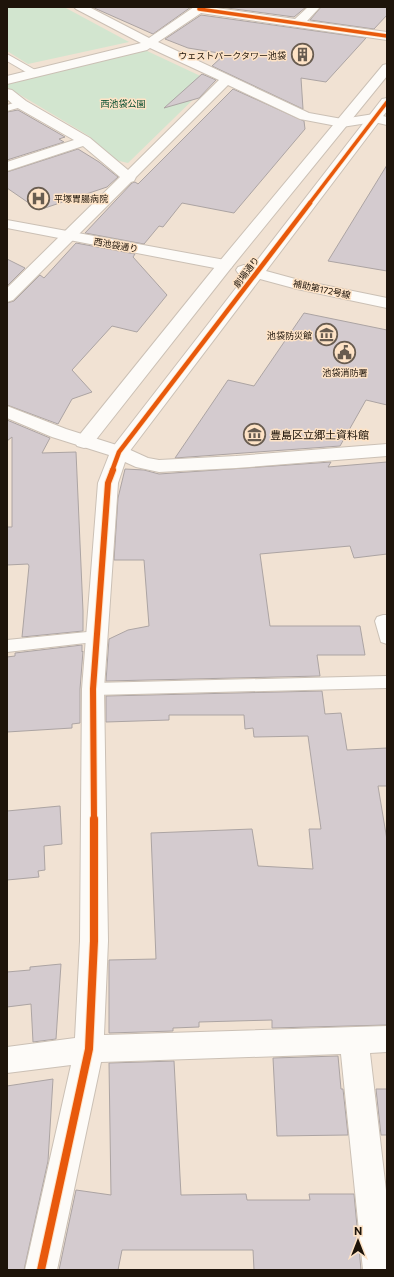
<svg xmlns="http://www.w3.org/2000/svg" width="394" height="1277" font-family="Commissioner,'Noto Sans JP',sans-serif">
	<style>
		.green { fill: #d2e5cf }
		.building { fill: #d4cbcf; stroke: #aca4a3 }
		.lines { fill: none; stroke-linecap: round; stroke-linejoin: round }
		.service-casing { stroke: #cbc0b5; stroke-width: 2 }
		.minor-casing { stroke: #cbc0b5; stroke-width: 2 }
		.tertiary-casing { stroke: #cbc0b5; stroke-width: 2 }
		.secondary-casing { stroke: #cbc0b5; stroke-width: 2 }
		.service { fill: #fdfbf8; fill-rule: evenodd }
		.minor { fill: #fdfbf8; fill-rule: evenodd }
		.tertiary { fill: #fdfbf8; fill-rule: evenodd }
		.secondary { fill: #fdfbf8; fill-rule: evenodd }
		.cycleway-far3-casing { stroke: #fee3c6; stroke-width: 5 }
		.cycleway-far2-casing { stroke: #fee3c6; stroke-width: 6 }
		.cycleway-far1-casing { stroke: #fee3c6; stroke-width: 8 }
		.cycleway-casing { stroke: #fee3c6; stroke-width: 10 }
		.cycleway-far3 { stroke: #e8590c; stroke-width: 3.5 }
		.cycleway-far2 { stroke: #e8590c; stroke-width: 4.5 }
		.cycleway-far1 { stroke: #e8590c; stroke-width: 6 }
		.cycleway { stroke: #e8590c; stroke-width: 8 }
		.labels { text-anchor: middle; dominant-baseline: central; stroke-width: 3; stroke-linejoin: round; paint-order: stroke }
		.far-poi-label { font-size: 9px; fill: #1e140a; stroke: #fee3c6; text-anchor: end }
		.far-park-label { font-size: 9px; fill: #004a2c; stroke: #fee3c6 }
		.far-street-label { font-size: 9px; fill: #1e140a; stroke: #fee3c6 }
		.poi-label { font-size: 11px; fill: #1e140a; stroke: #fee3c6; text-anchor: start }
	</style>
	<rect width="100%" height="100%" fill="#f1e2d3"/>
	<g class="green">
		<polygon points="7,7 64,7 129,42 28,64 7,51"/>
		<polygon points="145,50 209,80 209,84 128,163 115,160 89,136 7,87 7,82"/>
	</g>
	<g class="building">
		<polygon points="92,7 191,7 153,34"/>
		<polygon points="220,7 306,7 294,17"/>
		<polygon points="321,7 387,7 387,15 374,29 310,20"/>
		<polygon points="201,15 366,38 326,82 301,78 303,109 212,66 225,54 188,48 165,39"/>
		<polygon points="202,74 216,80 199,98 164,108"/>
		<polygon points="233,89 304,121 305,129 234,213 182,203 163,227 159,226 144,244 85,233 132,183 135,182 138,184"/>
		<polygon points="18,110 65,137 59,139 64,142 7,160 7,112"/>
		<polygon points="78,149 99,162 118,177 107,187 39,210 7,188 7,172"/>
		<polygon points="387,165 387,271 328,261"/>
		<polygon points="76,243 135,254 133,257 167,295 137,332 112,326 72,370 92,392 72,399 58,424 7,405 7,303 14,301 40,275 44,278"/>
		<polygon points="7,259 25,268 7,286"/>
		<polygon points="304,313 387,330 387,405 366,400 340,446 175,458 228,380 254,386"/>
		<polygon points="7,420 50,438 42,453 76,452 83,611 83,631 22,637 29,566 28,564 7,565 7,527 12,527 12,437 7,441"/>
		<polygon points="331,462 328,467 387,462 387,554 354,558 350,546 260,554 270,626 360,626 365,655 317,655 320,676 106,681 109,639 128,630 149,626 144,560 114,560 118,498 125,469 144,470 159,474"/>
		<polygon points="82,645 82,652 83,651 80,689 80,723 72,724 72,728 7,732 7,657 15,656 15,653"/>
		<polygon points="322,691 325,714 341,713 347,750 387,748 387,786 378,786 387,840 387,1025 272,1028 272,1020 199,1022 199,1027 173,1028 173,1031 109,1033 109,960 156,959 151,833 252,829 258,866 313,869 309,829 321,829 308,736 254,737 253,728 245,729 244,715 169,715 169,720 106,722 106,696"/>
		<polygon points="60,806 62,844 44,846 45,870 38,871 39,877 7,880 7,811"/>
		<polygon points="61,964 56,1039 33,1042 31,1004 7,1007 7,972 30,970 30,967"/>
		<polygon points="338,1056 341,1089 343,1089 348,1135 277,1136 273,1058"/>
		<polygon points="174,1061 181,1195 246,1194 247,1200 310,1200 309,1194 354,1194 361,1270 254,1270 253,1250 122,1250 118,1270 59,1270 76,1190 111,1195 109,1063"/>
		<polygon points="53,1079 48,1161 24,1270 7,1270 7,1086"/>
		<polygon points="376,1089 387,1089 387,1135 381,1135"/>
	</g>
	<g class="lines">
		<defs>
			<g id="service">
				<polygon points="7,54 37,71 39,73 34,76 31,75 7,61"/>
				<polygon points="21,101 25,102 26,104 25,106 7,111 7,105"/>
				<polygon points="383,615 387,615 387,644 381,642 375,621 377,617"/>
				<polygon points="97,631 103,633 105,637 103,641 7,652 7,640"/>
				<polygon points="387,676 387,688 93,695 87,694 84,689 87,684 93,683"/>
			</g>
			<g id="minor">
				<polygon points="74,7 89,7 149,38 194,7 209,7 295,19 308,7 320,7 307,21 387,32 387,40 201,13 158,42 309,113 342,119 374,114 387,117 387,125 374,122 342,127 300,119 228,85 136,177 134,181 131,182 13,300 7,302 7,288 120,177 83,146 7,171 7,162 74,140 16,107 7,99 7,89 12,90 26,101 90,138 128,170 219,80 150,48 147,50 7,84 7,76 141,43 76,9"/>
				<polygon points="7,406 66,429 126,448 148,458 159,460 236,456 387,444 387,456 236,468 159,472 136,467 125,462 118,483 104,689 108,941 104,1035 387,1026 387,1052 370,1053 387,1199 387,1270 363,1270 341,1054 101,1062 57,1270 25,1270 71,1065 7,1073 7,1047 75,1038 80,941 82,689 98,483 109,455 52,437 7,418"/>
			</g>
			<g id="tertiary">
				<polygon points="387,64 387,76 231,268 91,446 84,448 77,446 75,442 77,438 219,262 383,65"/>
				<polygon points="387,98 387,111 266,271 299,280 387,298 387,308 297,289 260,279 126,456 119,458 112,456 110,452 112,448 246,275 238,273 236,270 238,267 244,265 252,267 382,99"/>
			</g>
			<polygon id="secondary" points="7,220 225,260 231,262 233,265 231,268 225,270 7,228"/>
		</defs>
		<use href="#service" class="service-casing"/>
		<use href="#minor" class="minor-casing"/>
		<use href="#tertiary" class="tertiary-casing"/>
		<use href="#secondary" class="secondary-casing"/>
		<use href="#service" class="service"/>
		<use href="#minor" class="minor"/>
		<use href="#tertiary" class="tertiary"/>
		<use href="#secondary" class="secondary"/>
		<defs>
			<g id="cycleway-far3">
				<polyline points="199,9 387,36"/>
				<polyline points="309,204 387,102"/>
			</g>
			<polyline id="cycleway-far2" points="112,471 119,452 310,203"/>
			<polyline id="cycleway-far1" points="94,820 93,689 108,483 113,470"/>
			<polyline id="cycleway" points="41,1270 89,1049 94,941 94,819"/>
		</defs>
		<use href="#cycleway-far3" class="cycleway-far3-casing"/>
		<use href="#cycleway-far2" class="cycleway-far2-casing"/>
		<use href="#cycleway-far1" class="cycleway-far1-casing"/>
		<use href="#cycleway" class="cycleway-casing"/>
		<use href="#cycleway-far3" class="cycleway-far3"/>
		<use href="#cycleway-far2" class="cycleway-far2"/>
		<use href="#cycleway-far1" class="cycleway-far1"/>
		<use href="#cycleway" class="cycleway"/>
	</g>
	<defs>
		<symbol id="building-ring" viewBox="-11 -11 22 22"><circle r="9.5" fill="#fee3c6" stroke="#685c50" stroke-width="1.5"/><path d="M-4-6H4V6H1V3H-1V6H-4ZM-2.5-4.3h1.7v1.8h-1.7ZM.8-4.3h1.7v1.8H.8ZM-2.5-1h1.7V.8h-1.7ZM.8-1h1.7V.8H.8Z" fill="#685c50"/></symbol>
		<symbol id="hospital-ring" viewBox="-11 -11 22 22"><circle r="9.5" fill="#fee3c6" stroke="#685c50" stroke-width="1.5"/><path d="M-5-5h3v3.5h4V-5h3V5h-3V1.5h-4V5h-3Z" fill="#685c50"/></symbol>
		<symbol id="museum-ring" viewBox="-11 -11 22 22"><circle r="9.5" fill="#fee3c6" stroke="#685c50" stroke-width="1.5"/><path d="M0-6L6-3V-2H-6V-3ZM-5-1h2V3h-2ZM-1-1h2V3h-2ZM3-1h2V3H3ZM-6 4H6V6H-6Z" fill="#685c50"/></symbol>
		<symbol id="civic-ring" viewBox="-11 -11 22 22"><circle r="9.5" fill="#fee3c6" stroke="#685c50" stroke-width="1.5"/><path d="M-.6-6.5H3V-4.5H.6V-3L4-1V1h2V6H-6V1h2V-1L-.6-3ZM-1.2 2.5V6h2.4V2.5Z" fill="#685c50"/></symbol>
	</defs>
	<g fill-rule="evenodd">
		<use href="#building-ring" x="290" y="42" width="25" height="25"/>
		<use href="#hospital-ring" x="26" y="186" width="25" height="25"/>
		<use href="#museum-ring" x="314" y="322" width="25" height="25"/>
		<use href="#civic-ring" x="332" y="340" width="25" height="25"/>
		<use href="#museum-ring" x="242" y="422" width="25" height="25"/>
	</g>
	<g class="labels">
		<g class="far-poi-label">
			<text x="286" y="55">ウェストパークタワー池袋</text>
			<text x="54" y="198" text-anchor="start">平塚胃腸病院</text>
			<text x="312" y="335">池袋防災館</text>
			<text x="345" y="372" text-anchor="middle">池袋消防署</text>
		</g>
		<g class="far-park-label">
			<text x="123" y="103">西池袋公園</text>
		</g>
		<g class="far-street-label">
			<text transform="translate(116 245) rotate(10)">西池袋通り</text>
			<text transform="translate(246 272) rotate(-53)">劇場通り</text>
			<text transform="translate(322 289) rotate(12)">補助第172号線</text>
		</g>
		<g class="poi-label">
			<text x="270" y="434">豊島区立郷土資料館</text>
		</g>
	</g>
	<rect width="394" height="1277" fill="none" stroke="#1e140a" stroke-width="16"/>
	<g transform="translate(358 1241)" stroke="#fee3c6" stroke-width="3" paint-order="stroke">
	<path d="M0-3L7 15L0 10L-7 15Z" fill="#1e140a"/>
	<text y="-6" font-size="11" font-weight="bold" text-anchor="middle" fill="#1e140a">N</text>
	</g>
</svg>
